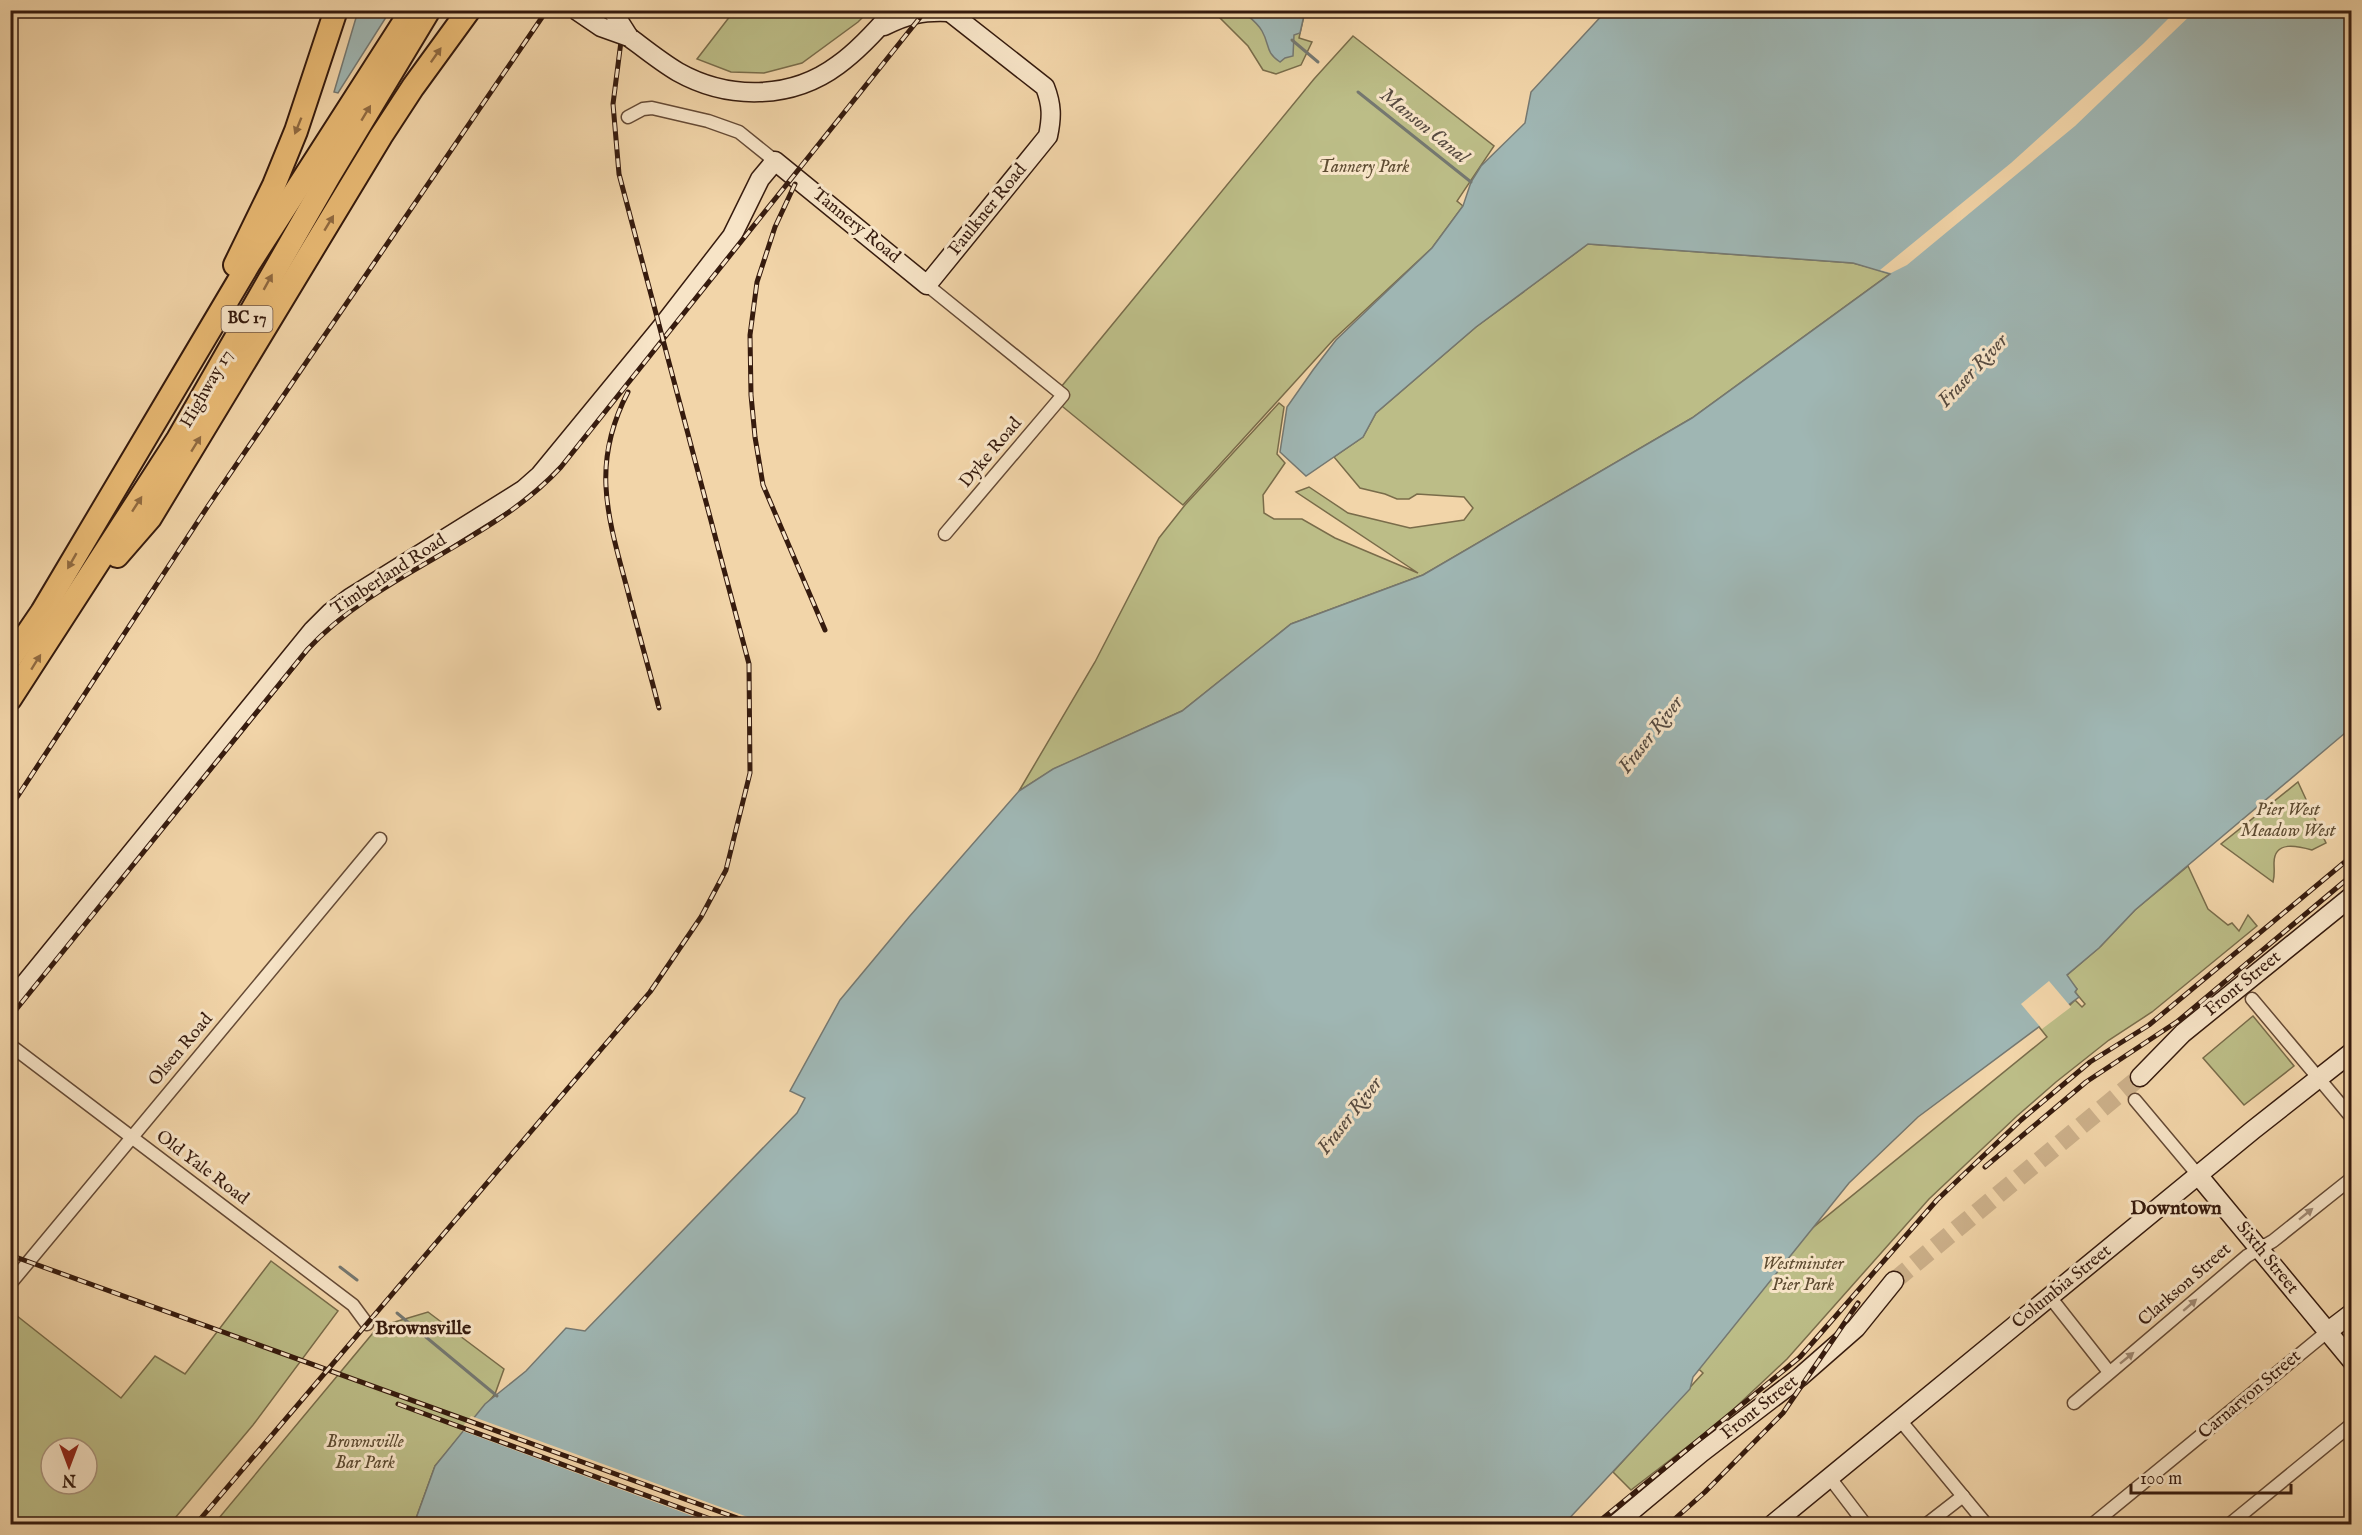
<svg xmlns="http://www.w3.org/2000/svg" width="2362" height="1535" font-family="'IM FELL English',serif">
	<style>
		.green { fill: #bcbd87; stroke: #796c4a; stroke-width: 1.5; fill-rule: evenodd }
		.water { fill: #9fb6b3; stroke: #757871; stroke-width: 1.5 }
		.pier { fill: #f2d5a9 }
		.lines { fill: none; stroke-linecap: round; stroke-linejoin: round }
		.stream { stroke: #757871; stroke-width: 3 }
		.secondary-tunnel { stroke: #ccb08a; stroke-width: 18; stroke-dasharray: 18 9; stroke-linecap: butt }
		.street-casing { stroke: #654a35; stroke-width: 15 }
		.secondary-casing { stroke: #361b0e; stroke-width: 21 }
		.highway-casing { stroke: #361b0e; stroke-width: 26 }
		.street { stroke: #f7e4c7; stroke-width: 12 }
		.secondary { stroke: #f7e4c7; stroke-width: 18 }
		.highway { stroke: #e9ba74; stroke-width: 22 }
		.rail-casing { stroke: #361b0e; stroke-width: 5 }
		.rail { stroke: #f7e4c7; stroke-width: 3; stroke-dasharray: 9; stroke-linecap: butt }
		.secondary-bridge-casing { stroke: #361b0e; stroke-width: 21; stroke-linecap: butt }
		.secondary-bridge { stroke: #f7e4c7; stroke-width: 18 }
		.oneway { fill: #906a41 }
		.oneway2 { fill: #a08a74 }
		.labels { text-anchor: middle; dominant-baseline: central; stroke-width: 6; stroke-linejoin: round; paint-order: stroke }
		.shield { fill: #f7e4c7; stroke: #705746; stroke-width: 1.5 }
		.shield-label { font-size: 16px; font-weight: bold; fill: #361b0e }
		.park-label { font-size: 18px; font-style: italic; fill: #5e4c32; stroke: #f7e4c7 }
		.street-label { font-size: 18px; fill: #361b0e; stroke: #f7e4c7 }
		.water-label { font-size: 20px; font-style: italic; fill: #564a40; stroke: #f7e4c7 }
		.neighbourhood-label { font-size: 20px; font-weight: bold; fill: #361b0e; stroke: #f7e4c7 }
	</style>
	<rect width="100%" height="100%" fill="#f2d5a9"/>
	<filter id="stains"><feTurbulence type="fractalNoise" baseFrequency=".00333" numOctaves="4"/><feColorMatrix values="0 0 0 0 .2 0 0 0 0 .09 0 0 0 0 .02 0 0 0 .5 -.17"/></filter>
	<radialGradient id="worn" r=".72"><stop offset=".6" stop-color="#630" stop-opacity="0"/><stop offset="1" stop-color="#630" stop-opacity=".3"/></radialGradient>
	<g class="green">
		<polygon points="734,11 734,10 869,11 858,22 802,63 764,73 731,72 697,59"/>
		<polygon points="1213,11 1305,11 1299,38 1312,42 1301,65 1276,74 1263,70 1248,46"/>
		<polygon points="1353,36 1494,146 1457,201 1463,206 1432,248 1334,339 1183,505 1052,398 1314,79"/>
		<polygon points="1588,244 1853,263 1891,273 1692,418 1423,575 1291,624 1182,711 1054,769 1019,791 1095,662 1159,538 1185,505 1279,403 1284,407 1277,454 1285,463 1263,495 1264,513 1274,519 1302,519 1335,538 1418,573 1296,492 1309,487 1348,513 1410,528 1464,520 1473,508 1464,497 1417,494 1409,499 1397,499 1385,494 1360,488 1334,457 1363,437 1376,413 1476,327"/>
		<path d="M2298,782L2326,843L2312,850C2298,846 2274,840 2274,863C2274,870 2275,875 2273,882L2221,844Z"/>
		<polygon points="2188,866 2208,909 2228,925 2232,923 2239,931 2248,915 2257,926 2152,1012 2109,1040 2056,1082 2017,1116 1929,1199 1787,1359 1722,1420 1631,1490 1613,1472 1703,1373 1671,1343 2047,1037 2021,1004 2070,1005 2075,1000 2082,1007 2085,1004 2075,992 2077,989 2066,976 2101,946 2135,910"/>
		<polygon points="2253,1016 2294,1066 2244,1105 2203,1058"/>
		<path d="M271,1261L338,1311L253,1425L170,1524H11V1476L17,1469L10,1464L12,1312L121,1398L155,1356L185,1374ZM51,1448H87V1484H51Z"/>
		<polygon points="428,1312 504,1369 495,1394 435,1466 414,1524 214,1524 378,1327"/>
	</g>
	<g class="water">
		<polygon points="358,11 390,11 338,93 334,92"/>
		<path d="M1242,11H1305L1300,33L1294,35L1293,56L1285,58L1280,62C1265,52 1270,45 1262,31C1257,22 1249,17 1242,11Z"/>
		<polygon points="1606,11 2351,11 2351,728 2135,910 2099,948 2067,975 2077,989 2075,992 2079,997 1918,1117 1849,1183 1693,1377 1690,1389 1564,1524 414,1524 435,1466 485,1404 526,1371 566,1328 585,1331 797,1113 805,1098 790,1091 840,1000 909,917 1019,791 1053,769 1182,711 1291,624 1423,575 1692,418 1890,274 1853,263 1588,244 1476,327 1376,413 1363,437 1306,476 1280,452 1287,407 1313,370 1336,340 1432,248 1463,206 1471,182 1481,166 1525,123 1531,92"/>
	</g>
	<g class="pier">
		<polygon points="2176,11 2195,11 2075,126 1907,265 1891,273 1880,270 2011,163 2143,44"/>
		<polygon points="2049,981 2071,1007 2042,1029 2021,1004"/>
		<polygon points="471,1416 581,1456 767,1524 714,1524 460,1430"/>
	</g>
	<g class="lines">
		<g class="stream">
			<polyline points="1292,40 1318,62"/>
			<polyline points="1358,92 1471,182"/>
			<polyline points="340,1267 357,1280"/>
			<polyline points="397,1313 497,1396"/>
		</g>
		<polyline class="secondary-tunnel" points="1894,1281 2140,1077"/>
		<defs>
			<g id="street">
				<polyline points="628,117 643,109 652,108 708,121 739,132 775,161"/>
				<polyline points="927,285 1063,395 945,534"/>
				<polyline points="2252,999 2352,1118"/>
				<polyline points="10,1045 353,1305 367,1324"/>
				<polyline points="2135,1100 2198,1175"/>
				<polyline points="10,1284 380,839"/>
				<polyline points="2050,1297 2109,1372"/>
				<polyline points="2074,1403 2247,1256 2273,1241 2352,1178"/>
				<polyline points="1900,1420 1986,1524"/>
				<polyline points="1830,1478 1865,1524"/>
				<polyline points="1927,1524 1963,1496"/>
				<polyline points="2093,1524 2327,1332"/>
				<polyline points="2230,1524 2352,1424"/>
			</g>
			<g id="secondary">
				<path d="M884,26C908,14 922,11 948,12"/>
				<path d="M629,37C645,49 661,62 678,72C728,100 791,100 838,65C859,50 877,30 894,10"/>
				<path d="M10,1002L313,630L330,613L350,598L523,490L540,475L660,329L732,236L760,179L775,161L927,285L1048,136C1052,117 1052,105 1045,87L947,10"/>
				<polyline points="2140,1077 2183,1033 2352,896"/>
				<polyline points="2198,1175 2352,1361"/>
				<polyline points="2327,1332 2352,1313"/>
				<polyline points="1616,1524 1701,1453 1800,1377 1856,1328 1894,1281"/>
				<polyline points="1773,1524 2253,1130 2352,1052"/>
			</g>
			<g id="highway">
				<polyline points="235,265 274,185 296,131 336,10"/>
				<polyline points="117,556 150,518 381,136 413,87 469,10"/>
				<polyline points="10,659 42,612 250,262 406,19"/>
				<polyline points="10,699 178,439 329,176 429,10"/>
			</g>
		</defs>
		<use href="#street" class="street-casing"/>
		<use href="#secondary" class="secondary-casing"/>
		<use href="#highway" class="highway-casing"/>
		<use href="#street" class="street"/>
		<use href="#secondary" class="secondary"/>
		<use href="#highway" class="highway"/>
		<defs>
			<g id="rail">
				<polyline points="795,184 775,227 757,282 750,335 751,395 755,437 763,485 825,630"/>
				<path d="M628,392C590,465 608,517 628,592C638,631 649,669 659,708"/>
				<polyline points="10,808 208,506 547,10"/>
				<path d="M10,1017L307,650C379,572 489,545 561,467L926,10"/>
				<polyline points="1985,1167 2086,1082 2178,1021 2352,875"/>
				<polyline points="10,1255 754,1524"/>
				<polyline points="398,1404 724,1524"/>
				<polyline points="196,1524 650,992 701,917 726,870 750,773 749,664 619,174 613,104 625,10"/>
				<polyline points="1596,1524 1800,1357 1937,1200 2021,1120 2090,1062 2149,1025 2352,856"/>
				<polyline points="1669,1524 1705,1492 1783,1413 1858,1303"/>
			</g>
		</defs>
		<use href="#rail" class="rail-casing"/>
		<use href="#rail" class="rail"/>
		<defs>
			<g id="secondary-bridge">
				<polyline points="576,10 601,27 629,37"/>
				<polyline points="612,10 629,37"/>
			</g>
		</defs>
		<use href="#secondary-bridge" class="secondary-bridge-casing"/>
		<use href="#secondary-bridge" class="secondary-bridge"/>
	</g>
	<defs><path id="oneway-solid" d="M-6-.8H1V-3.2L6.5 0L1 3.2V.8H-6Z" transform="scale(1.5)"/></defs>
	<g class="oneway">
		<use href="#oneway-solid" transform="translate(436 55) rotate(-55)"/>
		<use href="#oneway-solid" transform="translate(366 113) rotate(-59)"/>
		<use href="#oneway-solid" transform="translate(298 126) rotate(112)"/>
		<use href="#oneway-solid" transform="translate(329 223) rotate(-59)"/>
		<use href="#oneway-solid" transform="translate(268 282) rotate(-61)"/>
		<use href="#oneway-solid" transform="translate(196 444) rotate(-58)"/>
		<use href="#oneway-solid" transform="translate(137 504) rotate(-57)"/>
		<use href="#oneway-solid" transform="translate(72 561) rotate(120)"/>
		<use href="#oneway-solid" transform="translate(36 662) rotate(-58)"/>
	</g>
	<g class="oneway2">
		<use href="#oneway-solid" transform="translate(2306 1214) rotate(-39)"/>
		<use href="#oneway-solid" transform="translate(2190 1305) rotate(-41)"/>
		<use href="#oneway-solid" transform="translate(2127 1358) rotate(-39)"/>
	</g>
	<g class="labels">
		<rect class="shield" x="221.5" y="306" width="51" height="26" rx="4.5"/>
		<g class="shield-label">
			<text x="247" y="319">BC 17</text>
		</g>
		<g class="park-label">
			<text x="1364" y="167">Tannery Park</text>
			<text x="2288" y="810">Pier West<tspan x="2288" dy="21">Meadow West</tspan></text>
			<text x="1803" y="1264">Westminster<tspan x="1803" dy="21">Pier Park</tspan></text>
			<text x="365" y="1442">Brownsville<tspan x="365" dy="21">Bar Park</tspan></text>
		</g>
		<g class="street-label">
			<text transform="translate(988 210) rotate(-51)">Faulkner Road</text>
			<text transform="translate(856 226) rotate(39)">Tannery Road</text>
			<text transform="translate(207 389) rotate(-60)">Highway 17</text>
			<text transform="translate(991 453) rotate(-50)">Dyke Road</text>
			<text transform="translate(389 575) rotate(-33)">Timberland Road</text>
			<text transform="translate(2243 984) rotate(-39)">Front Street</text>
			<text transform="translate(181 1050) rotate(-50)">Olsen Road</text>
			<text transform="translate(202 1168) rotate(37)">Old Yale Road</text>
			<text transform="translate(2267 1258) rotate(51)">Sixth Street</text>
			<text transform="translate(2185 1285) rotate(-41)">Clarkson Street</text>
			<text transform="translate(2062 1287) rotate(-39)">Columbia Street</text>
			<text transform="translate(2250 1395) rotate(-40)">Carnarvon Street</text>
			<text transform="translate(1760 1408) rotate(-38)">Front Street</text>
		</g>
		<g class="water-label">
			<text transform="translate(1424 126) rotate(39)">Manson Canal</text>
			<text transform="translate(1973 371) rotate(-47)">Fraser River</text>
			<text transform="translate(1651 735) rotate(-52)">Fraser River</text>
			<text transform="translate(1350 1116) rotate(-52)">Fraser River</text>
		</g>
		<g class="neighbourhood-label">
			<text x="2176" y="1208">Downtown</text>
			<text x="423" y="1328">Brownsville</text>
		</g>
	</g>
	<rect width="2362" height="1535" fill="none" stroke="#f2d5a9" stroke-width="36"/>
	<rect x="12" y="12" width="2338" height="1511" fill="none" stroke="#361b0e" stroke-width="3"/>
	<rect x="18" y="18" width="2326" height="1499" fill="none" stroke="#361b0e" stroke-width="1.5"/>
	<g transform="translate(69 1466) rotate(180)"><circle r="28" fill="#f7e4c7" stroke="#aa947d" stroke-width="1.5"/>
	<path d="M0-4.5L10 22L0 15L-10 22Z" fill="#8f2418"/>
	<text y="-9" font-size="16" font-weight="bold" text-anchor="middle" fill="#361b0e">N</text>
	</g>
	<path d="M2131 1484v9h160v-9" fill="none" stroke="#361b0e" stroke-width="3"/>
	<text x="2140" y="1484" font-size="18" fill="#361b0e" stroke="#f7e4c7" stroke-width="4.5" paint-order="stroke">100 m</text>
	<rect width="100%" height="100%" filter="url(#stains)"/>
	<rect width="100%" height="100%" fill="url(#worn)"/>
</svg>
